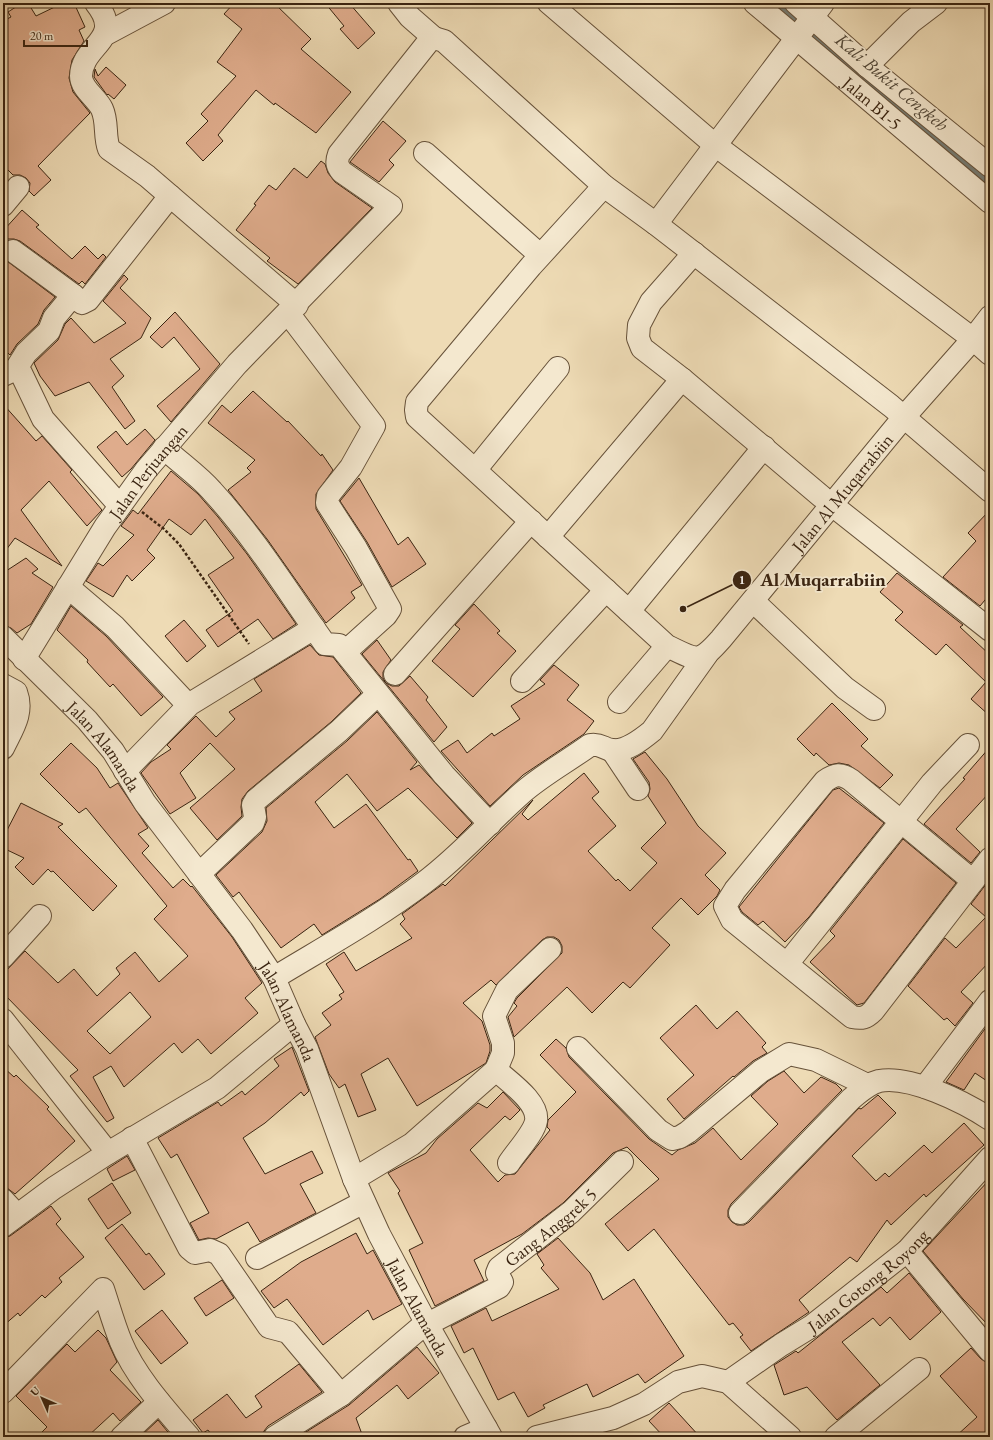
<svg xmlns="http://www.w3.org/2000/svg" width="993" height="1440" font-family="'EB Garamond',serif">
	<style>
		.lines { fill: none; stroke-linecap: round; stroke-linejoin: round }
		.stream { stroke: #767d75; stroke-width: 6 }
		.building { fill: #dfac8c; stroke: #3a2411; fill-rule: evenodd }
		.minor-casing { stroke: #67523a; stroke-width: 24 }
		.path { stroke: #3a2411; stroke-width: 2.5; stroke-dasharray: 3 2; stroke-linecap: butt }
		.minor { stroke: #f4e8cf; stroke-width: 22 }
		.labels { text-anchor: middle; dominant-baseline: central; stroke-width: 3.5; stroke-linejoin: round; paint-order: stroke }
		.street-label { font-size: 18px; fill: #3a2411; stroke: #f4e8cf }
		.water-label { font-size: 19px; font-style: italic; fill: #53493a; stroke: #f4e8cf }
		.leader { fill: none; stroke: #3a2411; stroke-width: 1.5 }
		.callout-dot { fill: #3a2411; stroke: #f4e8cf; stroke-width: 1.5 }
		.mark-label { font-size: 12px; text-anchor: middle; font-weight: bold; fill: #fff }
		.callout-label { font-size: 19px; text-anchor: middle; font-weight: bold; fill: #3a2411; stroke: #f4e8cf; stroke-width: 3.5; stroke-linejoin: round; paint-order: stroke }
	</style>
	<rect width="100%" height="100%" fill="#eedbb5"/>
	<filter id="stains"><feTurbulence type="fractalNoise" baseFrequency=".005" numOctaves="4"/><feColorMatrix values="0 0 0 0 .2 0 0 0 0 .09 0 0 0 0 .02 0 0 0 .5 -.17"/></filter>
	<radialGradient id="worn" r=".72"><stop offset=".6" stop-color="#630" stop-opacity="0"/><stop offset="1" stop-color="#630" stop-opacity=".3"/></radialGradient>
	<g class="lines">
		<polyline class="stream" points="775,3 990,184"/>
	</g>
	<g class="building">
		<polygon points="22,3 28,3 36,16 63,3 74,3 85,27 79,30 84,41 72,60 69,78 73,92 90,113 38,166 51,180 34,196 29,191 30,183 26,178 20,175 13,175 3,165 3,21 11,17 8,12"/>
		<polygon points="234,3 274,3 311,39 301,49 351,92 316,133 275,103 274,105 256,90 218,135 223,141 203,161 186,143 208,121 201,114 236,76 217,62 242,29 224,14"/>
		<polygon points="325,3 349,3 375,33 358,49 340,29 344,26"/>
		<polygon points="106,67 126,85 114,99 108,94 107,95 94,77 95,69 98,76"/>
		<polygon points="383,121 406,141 389,160 394,165 379,182 350,162"/>
		<polygon points="321,161 325,164 328,173 335,182 372,208 298,284 267,261 270,258 236,230 256,205 254,204 269,185 276,190 294,168 307,178"/>
		<polygon points="22,210 39,225 36,227 72,259 85,246 98,259 103,254 106,257 85,284 82,281 79,284 20,241 14,239 8,239 3,244 3,231"/>
		<polygon points="3,258 55,297 44,310 38,324 17,344 10,355 3,348"/>
		<polygon points="124,275 128,279 120,288 151,318 141,338 110,359 124,376 112,387 135,421 125,429 89,382 55,396 40,376 34,363 58,340 65,324 71,318 94,343 126,323 103,301"/>
		<polygon points="175,312 220,364 171,422 157,406 200,369 174,337 162,348 150,337"/>
		<polygon points="253,391 287,422 288,421 321,456 322,454 333,470 316,494 316,509 362,585 351,592 355,598 326,623 267,539 228,490 251,472 247,468 255,460 208,423 222,405 231,413"/>
		<polygon points="3,404 36,441 42,436 72,470 70,472 102,510 87,526 49,481 21,510 62,566 15,538 3,554"/>
		<polygon points="145,429 155,440 131,469 122,477 97,447 116,431 127,445"/>
		<polygon points="171,471 198,494 218,517 247,554 296,624 273,639 258,619 218,647 206,630 233,611 208,575 234,558 205,519 191,535 169,519 147,550 155,558 132,581 127,575 113,597 86,581 98,563 103,566 134,535 121,526 133,510 138,514"/>
		<polygon points="359,478 398,545 408,537 426,564 392,587 367,542 340,501"/>
		<polygon points="990,510 990,594 980,606 943,577 976,541 968,533"/>
		<polygon points="26,558 38,569 32,573 53,587 31,624 17,633 11,628 3,625 3,573"/>
		<polygon points="897,573 963,625 960,627 990,655 990,716 971,699 986,682 946,644 936,655 895,620 903,612 880,592"/>
		<polygon points="474,604 500,631 497,633 516,651 473,697 432,661 460,629 455,625"/>
		<polygon points="71,606 106,636 163,697 141,716 113,684 110,687 87,662 88,660 57,630"/>
		<polygon points="184,620 206,646 187,662 165,636"/>
		<polygon points="377,640 391,660 383,672 383,678 386,683 392,686 399,686 410,676 428,697 426,700 447,727 434,742 362,654"/>
		<polygon points="310,645 319,655 333,657 361,693 331,722 248,791 242,799 241,807 242,816 217,840 190,808 235,769 210,743 180,773 196,798 170,814 141,773 151,762 171,749 167,745 196,716 216,737 235,719 229,712 262,691 254,679"/>
		<polygon points="554,665 579,685 567,700 594,721 584,734 523,775 490,806 441,751 458,740 467,753 492,733 494,736 520,719 511,706 545,684 540,680"/>
		<polygon points="832,703 868,739 861,746 893,775 880,788 849,765 839,763 829,765 816,753 814,756 797,739"/>
		<polygon points="377,712 417,762 410,770 419,765 472,823 457,838 408,788 377,811 347,774 315,802 334,828 366,804 408,860 410,859 418,871 380,899 322,935 314,924 281,948 239,892 233,897 216,875 262,832 267,821 266,808 347,741"/>
		<path d="M71,743L97,768L110,788L118,783L148,828L138,834L149,846L142,853L173,888L183,879L191,887L192,886L232,937L262,983L245,998L258,1013L211,1054L198,1039L182,1053L174,1043L124,1087L111,1066L93,1077L114,1118L107,1122L70,1076L78,1070L3,993V974L25,951L58,983L74,969L97,996L120,974L116,968L135,952L159,982L188,956L154,919L167,906L86,808L79,813L40,774ZM130,992L151,1017L110,1054L87,1031Z"/>
		<polygon points="990,747 990,792 956,829 980,852 971,863 924,824 965,779 963,778"/>
		<polygon points="645,752 667,779 698,826 726,853 705,875 720,890 717,896 698,915 681,898 652,928 670,945 630,988 623,982 592,1013 567,987 514,1037 508,1017 517,1006 514,1003 517,998 562,953 562,946 559,940 554,937 547,937 542,940 496,985 491,980 463,1003 482,1021 490,1045 490,1051 486,1063 417,1106 388,1058 361,1074 376,1110 358,1117 345,1084 339,1088 329,1074 315,1037 331,1025 322,1013 342,999 339,995 344,992 326,964 344,952 356,971 412,938 400,924 405,919 402,914 443,884 445,886 533,800 522,814 528,820 584,773 599,792 592,798 616,826 588,851 616,881 618,879 630,891 657,863 641,848 666,823 648,796 650,789 649,782 633,759"/>
		<polygon points="839,788 884,823 809,917 785,942 763,921 758,925 742,912 739,907 833,790"/>
		<polygon points="21,803 63,824 58,827 117,886 93,911 53,871 51,872 48,869 33,885 15,867 24,858 3,848 3,838"/>
		<polygon points="903,839 956,883 864,1003 857,1005 810,962 835,936 830,931"/>
		<polygon points="990,879 990,961 961,992 973,1003 955,1026 947,1018 944,1020 908,986 945,938 956,948 986,917 971,904"/>
		<polygon points="696,1005 717,1029 737,1011 766,1043 762,1047 767,1053 753,1061 734,1077 733,1076 684,1119 667,1099 694,1075 660,1038"/>
		<polygon points="990,1022 990,1083 975,1073 964,1090 946,1082"/>
		<polygon points="556,1039 566,1048 569,1057 649,1139 672,1155 678,1150 695,1143 713,1128 741,1160 778,1124 751,1096 768,1081 784,1071 804,1093 821,1077 836,1084 842,1090 731,1204 728,1210 728,1217 732,1222 737,1225 744,1225 749,1222 859,1108 861,1109 878,1095 896,1113 852,1156 876,1181 885,1173 889,1177 924,1145 932,1153 964,1123 984,1145 926,1197 924,1194 891,1225 887,1220 857,1262 850,1257 799,1300 809,1312 751,1351 740,1337 743,1335 733,1323 729,1325 654,1229 628,1251 605,1224 659,1179 627,1147 613,1153 563,1203 522,1234 474,1260 484,1281 435,1306 409,1250 423,1243 398,1193 400,1191 388,1173 426,1153 437,1139 478,1103 487,1108 503,1092 520,1110 510,1120 505,1116 470,1150 498,1182 505,1175 515,1174 550,1130 547,1127 548,1120 576,1092 540,1055"/>
		<polygon points="292,1047 309,1091 304,1096 301,1092 265,1123 243,1138 265,1174 312,1151 323,1173 300,1184 316,1213 260,1242 248,1222 216,1239 208,1238 199,1240 190,1223 209,1213 177,1154 171,1158 158,1138 218,1102 221,1106 242,1091 245,1095 279,1066 274,1059"/>
		<polygon points="3,1067 14,1077 16,1075 49,1107 47,1109 75,1141 15,1194 7,1188 3,1188"/>
		<polygon points="127,1156 135,1170 113,1181 107,1169"/>
		<polygon points="990,1179 990,1327 963,1299 923,1251"/>
		<polygon points="112,1183 131,1213 108,1229 88,1199"/>
		<polygon points="51,1206 61,1219 56,1224 84,1257 59,1278 62,1282 45,1298 42,1295 20,1316 18,1313 3,1326 3,1238 10,1236"/>
		<polygon points="122,1224 146,1255 149,1253 165,1274 144,1290 105,1238"/>
		<polygon points="356,1233 367,1254 373,1250 402,1304 373,1320 368,1310 323,1345 287,1299 274,1308 261,1291 301,1262"/>
		<polygon points="558,1238 590,1273 603,1300 634,1279 684,1356 645,1383 638,1374 593,1397 587,1384 543,1405 545,1408 528,1417 514,1392 498,1400 473,1348 464,1353 451,1326 486,1308 492,1321 559,1289 541,1268 544,1265 537,1254"/>
		<polygon points="909,1273 941,1312 910,1340 890,1317 880,1326 873,1318 842,1342 880,1385 837,1420 807,1387 784,1395 774,1365 796,1351 798,1353 881,1287 887,1293"/>
		<polygon points="222,1280 234,1298 206,1316 194,1298"/>
		<polygon points="162,1310 188,1343 161,1364 135,1331"/>
		<polygon points="98,1330 106,1338 117,1362 110,1370 141,1402 120,1421 113,1413 87,1437 37,1437 47,1427 16,1396 67,1344 75,1352"/>
		<polygon points="417,1347 439,1373 408,1399 397,1385 356,1418 363,1437 298,1437 349,1405"/>
		<polygon points="971,1348 981,1359 990,1363 990,1437 955,1437 977,1417 940,1376"/>
		<polygon points="299,1364 322,1392 268,1426 264,1431 263,1437 213,1437 208,1430 203,1433 193,1420 227,1394 246,1418 262,1407 255,1396"/>
		<polygon points="669,1403 700,1437 664,1437 649,1421"/>
		<polygon points="158,1420 172,1437 140,1437"/>
	</g>
	<g class="lines">
		<defs>
			<g id="minor">
				<path d="M96,3C125,40 82,44 81,76C81,89 97,98 102,109C108,122 104,136 109,149L147,176L297,305"/>
				<polyline points="399,3 410,17 434,38"/>
				<polyline points="549,3 715,145 973,339 990,354"/>
				<path id="s1" d="M755,3L990,202"/>
				<polyline points="796,3 867,66 990,166"/>
				<polyline points="106,34 164,3"/>
				<polyline points="867,66 911,22 936,3"/>
				<polyline points="425,153 540,255"/>
				<path id="s2" d="M604,186L531,266L417,402L416,410L417,417L667,646C697,660 698,665 721,639L904,417L973,339L990,317"/>
				<polyline points="3,205 18,187"/>
				<polyline points="656,224 823,3"/>
				<polyline points="13,251 73,295"/>
				<polyline points="694,253 651,302 639,325 638,338 642,348 682,379 822,497 990,630"/>
				<polyline points="288,313 374,426 351,467 328,496 327,503 356,548 390,609 386,615 345,652"/>
				<polyline points="16,369 21,373 43,419 120,506"/>
				<polyline points="3,375 16,369 26,353 49,331 54,318 73,295 82,303 88,300 170,196"/>
				<path d="M164,448C180,463 198,475 212,491C255,538 288,592 325,644L339,645L444,775L490,824"/>
				<polyline points="476,469 558,368"/>
				<polyline points="548,537 682,379"/>
				<polyline points="68,587 115,627 188,705"/>
				<polyline points="753,601 845,688 874,709"/>
				<polyline points="629,611 764,447"/>
				<path id="s3" d="M3,637L87,720L113,751L145,803L242,930L274,978L294,1024L307,1049L354,1179L379,1234L423,1317L491,1437"/>
				<path id="s4" d="M24,659L105,527L146,470L237,364L391,206L342,172C337,166 336,162 339,154L429,41L434,38L444,41L604,186L656,224L891,406L990,491"/>
				<polyline points="395,674 531,521"/>
				<polyline points="522,681 606,590"/>
				<path d="M3,685L16,692C24,713 12,729 3,748"/>
				<polyline points="619,702 667,646"/>
				<polyline points="612,750 638,789"/>
				<polyline points="125,771 190,704 314,628"/>
				<polyline points="199,874 253,823 255,817 253,805 256,800 339,731 378,694"/>
				<path d="M973,881L851,780C841,773 835,774 825,781L735,890L725,906L732,920L852,1017C862,1019 866,1018 873,1011L990,859"/>
				<polyline points="3,957 40,916"/>
				<polyline points="787,964 932,783 968,745"/>
				<path d="M274,978C325,947 378,918 425,882C461,855 490,821 523,792C544,774 568,761 590,745C601,743 603,749 612,750C626,752 641,740 652,731L707,654"/>
				<polyline points="3,1020 108,1153"/>
				<polyline points="578,1048 658,1130 672,1139 680,1137 688,1132 761,1071 789,1054 816,1060 867,1085"/>
				<polyline points="496,1070 503,1053 503,1043 494,1016 507,990 550,949"/>
				<polyline points="925,1087 990,1001"/>
				<polyline points="132,1138 189,1248 195,1253 210,1250 219,1254 269,1327 288,1332 341,1395"/>
				<path d="M354,1179L412,1144L496,1070C509,1082 539,1102 536,1121C534,1133 516,1152 509,1163"/>
				<polyline points="3,1200 17,1215"/>
				<path d="M740,1213L851,1099C860,1092 867,1084 879,1081C910,1075 964,1102 990,1119"/>
				<polyline points="3,1226 54,1188 108,1153 217,1088 294,1024"/>
				<polyline points="907,1251 990,1351"/>
				<polyline points="257,1258 364,1202"/>
				<path id="s5" d="M728,1382L781,1345L812,1326L907,1251L990,1158"/>
				<path d="M3,1392L103,1289C109,1307 114,1325 121,1342C135,1376 165,1409 189,1437"/>
				<polyline points="122,1437 159,1402"/>
				<path id="s6" d="M275,1437L341,1395L420,1328L499,1287L502,1282L497,1273L499,1268L571,1212L622,1162"/>
				<polyline points="465,1437 486,1428"/>
				<polyline points="537,1437 613,1418 644,1404 678,1382 702,1376 728,1382 790,1437"/>
				<polyline points="836,1437 919,1369"/>
			</g>
		</defs>
		<use href="#minor" class="minor-casing"/>
		<polyline class="path" points="142,512 164,529 179,544 249,644"/>
		<use href="#minor" class="minor"/>
	</g>
	<g class="labels">
		<g class="street-label">
			<text stroke="none"><textPath href="#s1" startOffset="154">Jalan B1-5</textPath></text>
			<text stroke="none"><textPath href="#s4" startOffset="225">Jalan Perjuangan</textPath></text>
			<text stroke="none"><textPath href="#s2" startOffset="893">Jalan Al Muqarrabiin</textPath></text>
			<text stroke="none"><textPath href="#s3" startOffset="149">Jalan Alamanda</textPath></text>
			<text stroke="none"><textPath href="#s3" startOffset="473">Jalan Alamanda</textPath></text>
			<text stroke="none"><textPath href="#s6" startOffset="358">Gang Anggrek 5</textPath></text>
			<text stroke="none"><textPath href="#s5" startOffset="173">Jalan Gotong Royong</textPath></text>
			<text stroke="none"><textPath href="#s3" startOffset="797">Jalan Alamanda</textPath></text>
		</g>
		<g class="water-label">
			<text transform="translate(892 82) rotate(40)">Kali Bukit Cengkeh</text>
		</g>
	</g>
	<path class="leader" d="M683 609L742 580"/>
	<g class="callout-dot">
		<circle cx="683" cy="609" r="4"/>
		<circle cx="742" cy="580" r="10"/>
	</g>
	<g class="mark-label">
		<text x="742" y="584">1</text>
	</g>
	<g class="callout-label">
		<text x="823" y="586">Al Muqarrabiin</text>
	</g>
	<rect width="993" height="1440" fill="none" stroke="#eedbb5" stroke-width="16"/>
	<rect x="4" y="4" width="985" height="1432" fill="none" stroke="#3a2411" stroke-width="2"/>
	<rect x="8" y="8" width="977" height="1424" fill="none" stroke="#3a2411"/>
	<g transform="translate(42 1398) rotate(315)" stroke="#f4e8cf" stroke-width="3" paint-order="stroke">
	<path d="M0-3L7 15L0 10L-7 15Z" fill="#3a2411"/>
	<text y="-6" font-size="11" font-weight="bold" text-anchor="middle" fill="#3a2411">U</text>
	</g>
	<path d="M24 40v6h63v-6" fill="none" stroke="#3a2411" stroke-width="2"/>
	<text x="30" y="40" font-size="12" fill="#3a2411" stroke="#f4e8cf" stroke-width="3" paint-order="stroke">20 m</text>
	<rect width="100%" height="100%" filter="url(#stains)"/>
	<rect width="100%" height="100%" fill="url(#worn)"/>
</svg>
